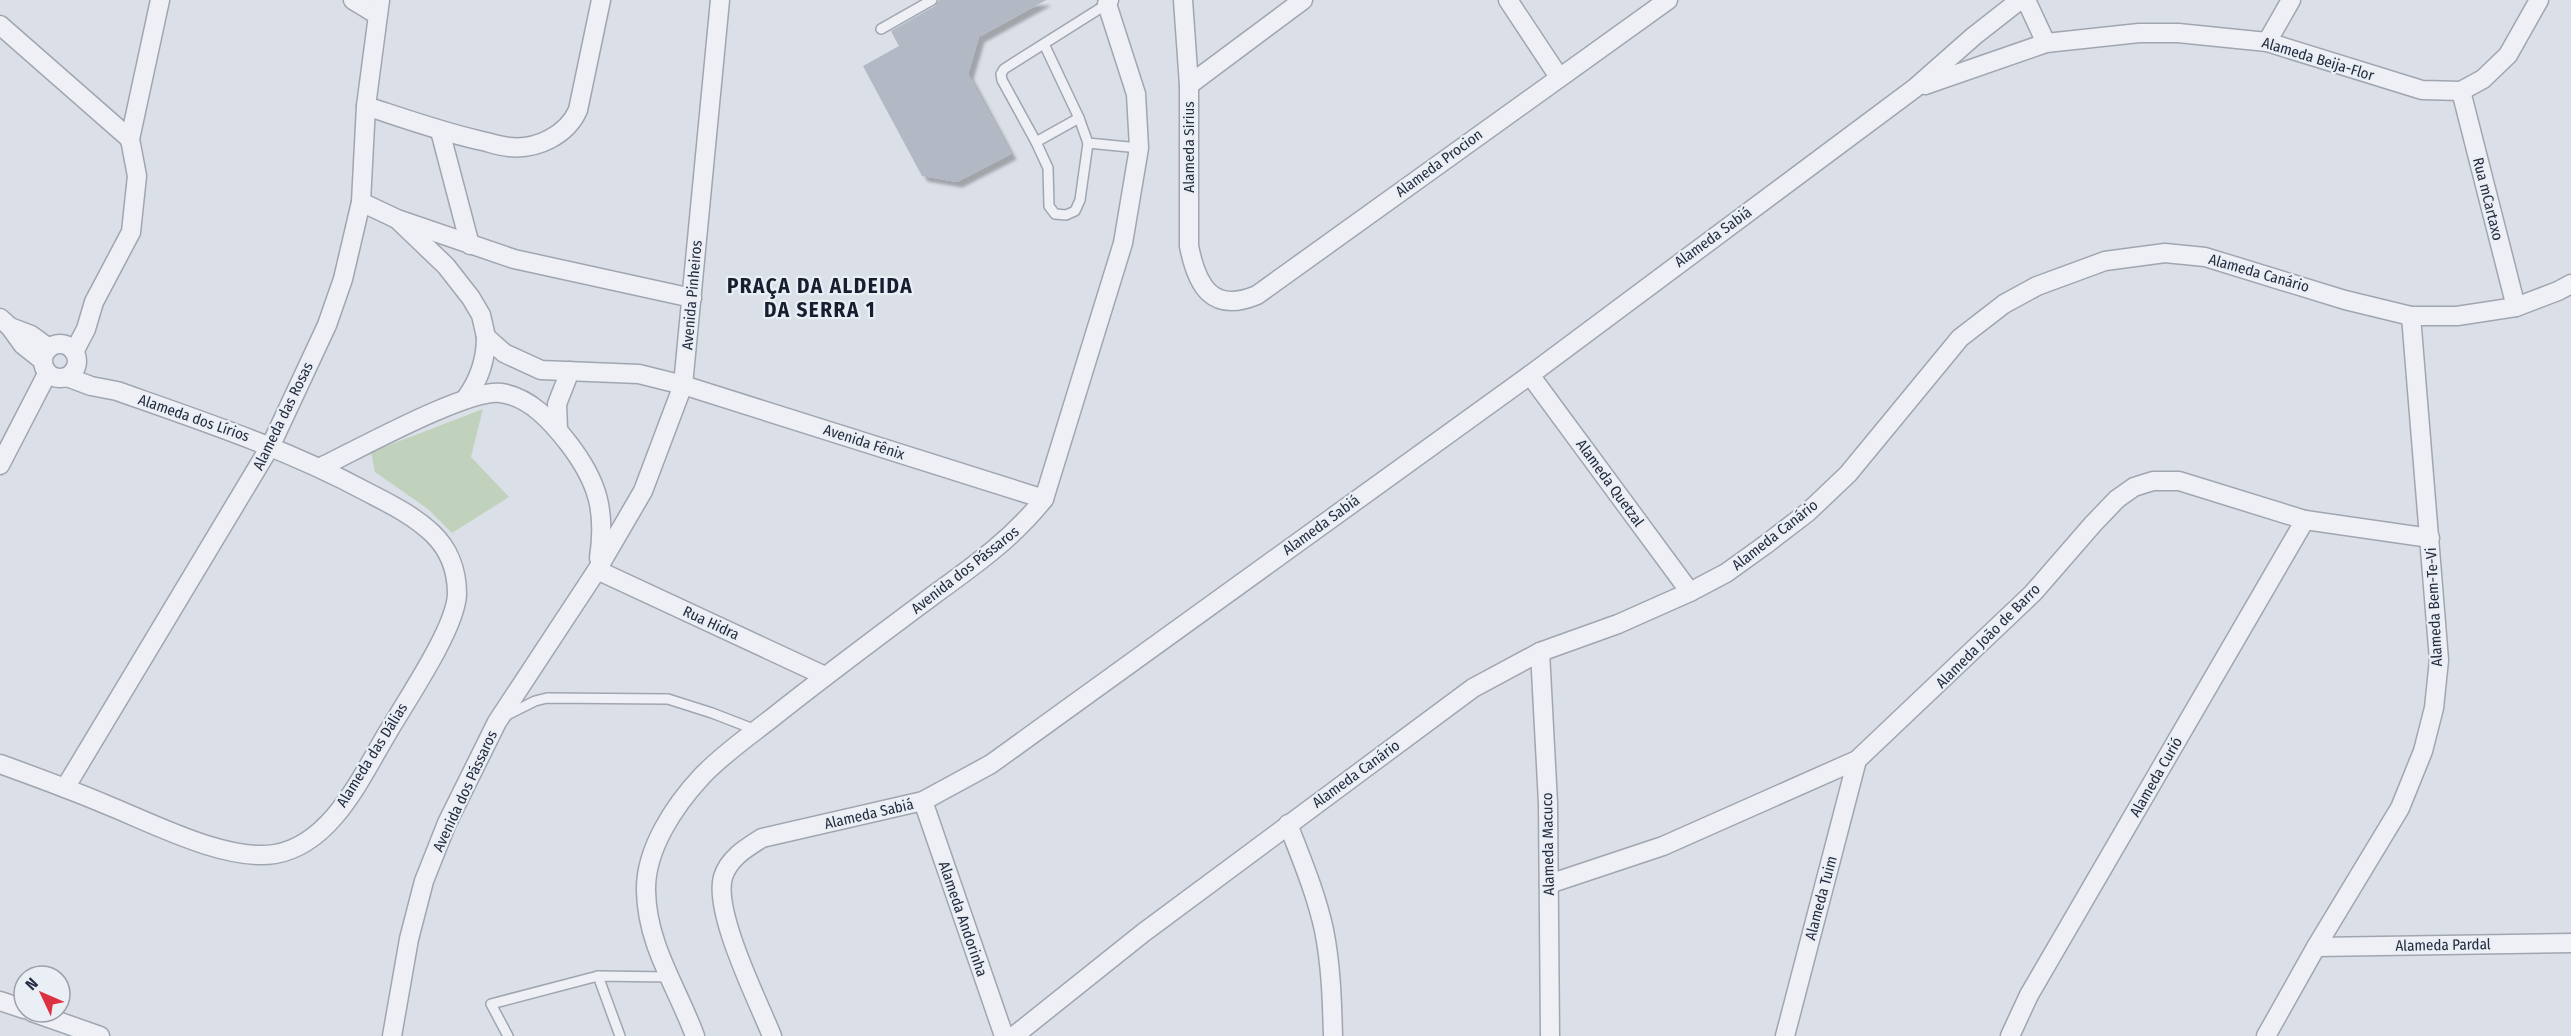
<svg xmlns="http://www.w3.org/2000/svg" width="2571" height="1036" font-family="'Fira Sans Condensed',sans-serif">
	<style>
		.green { fill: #c0d2bb }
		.building { fill: #b2b8c4; filter: url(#shadow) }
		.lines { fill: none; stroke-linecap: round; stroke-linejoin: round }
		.service-casing { stroke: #a0a6b1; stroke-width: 12 }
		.minor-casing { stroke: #a0a6b1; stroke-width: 21 }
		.service { stroke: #eef0f5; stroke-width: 9 }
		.minor { stroke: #eef0f5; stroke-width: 18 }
		.labels { text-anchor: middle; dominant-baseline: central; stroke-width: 4.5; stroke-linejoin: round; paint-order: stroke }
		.street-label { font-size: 15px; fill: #242c3f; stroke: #eaeef5 }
		.district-label { font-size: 21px; font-weight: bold; letter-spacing: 1.5px; fill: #161e2f; stroke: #eaeef5 }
	</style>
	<defs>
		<filter id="shadow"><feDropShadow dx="5.5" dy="5.5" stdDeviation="1.5" flood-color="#0004"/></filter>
	</defs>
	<rect width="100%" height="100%" fill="#dbdfe7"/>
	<polygon class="green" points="483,409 471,457 509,497 452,533 428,509 375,472 371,452"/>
	<polygon class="building" points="939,0 1046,0 979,37 968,74 1011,154 957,182 922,176 863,66 899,46 891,31 935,6"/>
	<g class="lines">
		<defs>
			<g id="service">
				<polyline points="881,29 932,0"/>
				<polyline points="1044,44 1079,118 1036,142 1002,80 1001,74 1004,69 1107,4"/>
				<polyline points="1079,118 1088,143 1139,148"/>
				<polyline points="1036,142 1048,168 1049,206 1055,214 1066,215 1075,211 1080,200 1088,143"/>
				<polyline points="507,715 535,701 547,698 668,699 712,713 756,730"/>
				<polyline points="598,976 620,1036"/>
				<polyline points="508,1036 491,1004 598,976 668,977"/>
			</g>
			<g id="minor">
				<polyline points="353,0 376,14"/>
				<path d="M1183,0L1189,85V246C1197,286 1212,314 1257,295L1668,0"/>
				<polyline points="1508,0 1559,77"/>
				<polyline points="2026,0 2046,43"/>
				<polyline points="0,25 130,139"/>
				<polyline points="2267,42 2291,0"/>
				<polyline points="1189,85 1303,0"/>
				<polyline points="1925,85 2046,43 2139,33 2178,33 2267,42 2422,90 2461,91 2483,79 2508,55 2539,0"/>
				<polyline points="2461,91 2516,307"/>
				<path d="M366,106C403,118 439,131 478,140C488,142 499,146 509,147C537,150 567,135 578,110L601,0"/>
				<polyline points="440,131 470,245"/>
				<polyline points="361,202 397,219 514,259 692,298"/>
				<polyline points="397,219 446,266 471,298 481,315 486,337 504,353 541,370 639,374 683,385 1044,499"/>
				<polyline points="0,318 10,327 23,345 42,360"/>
				<polyline points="10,327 31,335 49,348"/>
				<circle cx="60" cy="361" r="17"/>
				<polyline points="74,352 86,329 94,302 131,232 137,176 130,139 160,0"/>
				<polyline points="1530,375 1690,592"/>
				<path d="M466,398C479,380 486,360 486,337"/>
				<polyline points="558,429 557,404 570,371"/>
				<polyline points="0,465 47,374"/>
				<path d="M321,467C357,450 468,388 501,393C530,397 552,422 569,444C598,482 606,511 599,558"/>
				<polyline points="597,570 825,676"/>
				<polyline points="1540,652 1548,803 1550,1036"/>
				<path d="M0,764C36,777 72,790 107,805C152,823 226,862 275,854C332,844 361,777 388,732C406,701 456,628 457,594C457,571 449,549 432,533C413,515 390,504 367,492C287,449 202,421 117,391L91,386L67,377"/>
				<polyline points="65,788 271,445 327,325 343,279 361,202 366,106 380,0"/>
				<polyline points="923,801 1004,1036"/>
				<path d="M1288,824C1301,858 1316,893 1324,930C1331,965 1332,1000 1333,1036"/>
				<polyline points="1549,884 1663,846 1857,760 2033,593 2093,524 2117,499 2134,487 2153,481 2179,481 2305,520 2430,538"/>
				<polyline points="2316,947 2571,943"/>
				<polyline points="0,1001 24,1009"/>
				<polyline points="32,1012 100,1036"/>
				<polyline points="392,1036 409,939 424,881 447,823 497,722 597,570 643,491 683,385 720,0"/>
				<path d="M695,1036C677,987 647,945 646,891C645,849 675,805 702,776C723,754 749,736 772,718C826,675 880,635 935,594C975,565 1013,538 1044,499L1123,243L1139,148L1136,94L1107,4L1109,0"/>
				<path d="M772,1036C758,1001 713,912 723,877C729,858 746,848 762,838L923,801L991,764L1530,375L1915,88L1974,36L2020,0"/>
				<polyline points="1014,1036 1143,933 1473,688 1540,652 1618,624 1690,592 1726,573 1765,545 1808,512 1848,474 1960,338 2004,304 2037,286 2105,261 2165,253 2205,257 2345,300 2411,316 2457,316 2516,307 2558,291 2571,284"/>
				<polyline points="1785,1036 1857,760"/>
				<polyline points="2010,1036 2029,995 2305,520"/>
				<polyline points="2266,1036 2316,947 2400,808 2423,751 2434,708 2439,660 2411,316"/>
			</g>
		</defs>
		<use href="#service" class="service-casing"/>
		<use href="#minor" class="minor-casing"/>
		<use href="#service" class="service"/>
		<use href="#minor" class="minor"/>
	</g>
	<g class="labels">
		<g class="street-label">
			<text transform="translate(2318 59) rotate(17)">Alameda Beija-Flor</text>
			<text transform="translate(1189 147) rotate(-90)">Alameda Sirius</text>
			<text transform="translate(1439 163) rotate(-36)">Alameda Procion</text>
			<text transform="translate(2488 199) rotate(76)">Rua mCartaxo</text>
			<text transform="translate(1713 237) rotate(-36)">Alameda Sabiá</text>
			<text transform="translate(2259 273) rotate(16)">Alameda Canário</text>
			<text transform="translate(692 295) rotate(-85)">Avenida Pinheiros</text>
			<text transform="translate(283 416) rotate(-64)">Alameda das Rosas</text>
			<text transform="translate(194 418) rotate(19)">Alameda dos Lírios</text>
			<text transform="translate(864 442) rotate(18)">Avenida Fênix</text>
			<text transform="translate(1610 483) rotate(54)">Alameda Quetzal</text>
			<text transform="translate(1321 525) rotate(-36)">Alameda Sabiá</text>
			<text transform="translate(1775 535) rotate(-38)">Alameda Canário</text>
			<text transform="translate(965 570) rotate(-38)">Avenida dos Pássaros</text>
			<text transform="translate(2434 607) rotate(-93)">Alameda Bem-Te-Vi</text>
			<text transform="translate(711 623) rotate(25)">Rua Hidra</text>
			<text transform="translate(1988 636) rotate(-45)">Alameda João de Barro</text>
			<text transform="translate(372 755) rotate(-58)">Alameda das Dálias</text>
			<text transform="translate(1356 774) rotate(-36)">Alameda Canário</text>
			<text transform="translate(2156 777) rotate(-60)">Alameda Curió</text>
			<text transform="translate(465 791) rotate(-65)">Avenida dos Pássaros</text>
			<text transform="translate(869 814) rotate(-13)">Alameda Sabiá</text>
			<text transform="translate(1548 844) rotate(-91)">Alameda Macuco</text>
			<text transform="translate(1821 898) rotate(-75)">Alameda Tuim</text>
			<text transform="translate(963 919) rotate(71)">Alameda Andorinha</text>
			<text transform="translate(2443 945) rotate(-1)">Alameda Pardal</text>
		</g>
		<g class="district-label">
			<text x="820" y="286">PRAÇA DA ALDEIDA<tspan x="820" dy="24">DA SERRA 1</tspan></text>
		</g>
	</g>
	<g transform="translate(42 994) rotate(314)"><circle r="28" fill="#eaeef5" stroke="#9ba0ac" stroke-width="1.5"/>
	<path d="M0-4.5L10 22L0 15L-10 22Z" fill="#dc3143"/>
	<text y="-9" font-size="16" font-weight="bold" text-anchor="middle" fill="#242c3f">N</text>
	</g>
</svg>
